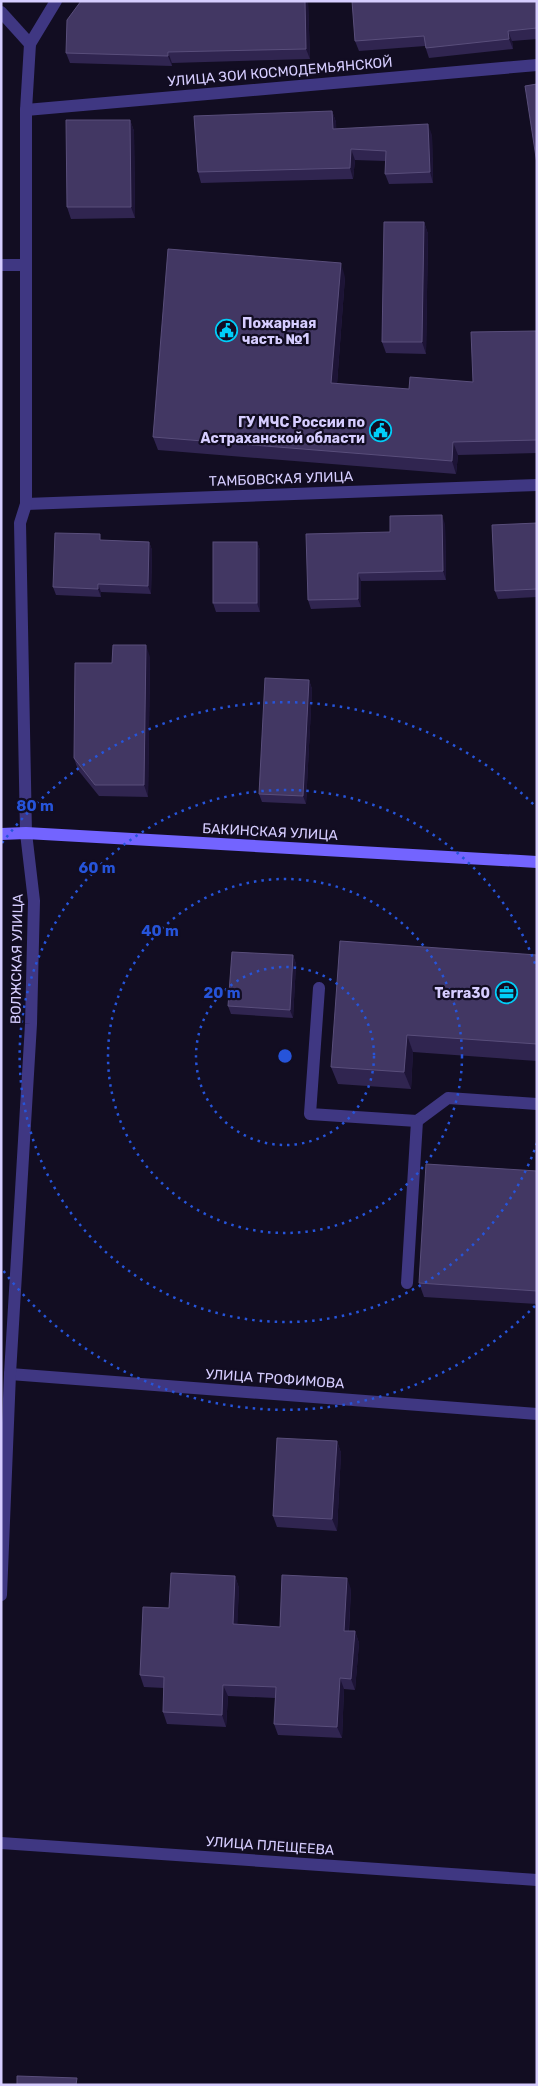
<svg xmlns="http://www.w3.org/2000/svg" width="538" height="2086" font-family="Rubik,sans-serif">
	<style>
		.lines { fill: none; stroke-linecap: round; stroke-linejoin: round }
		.service { stroke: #3f3782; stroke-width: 12 }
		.minor { stroke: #3f3782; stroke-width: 12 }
		.secondary { stroke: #7364ff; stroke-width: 12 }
		.wall { fill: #302550 }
		.shaded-wall { fill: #1d1436 }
		.building { fill: #423763; stroke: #594e7b }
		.ring { fill: none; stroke: #2654da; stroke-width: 2.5; stroke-dasharray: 2.5 5 }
		.labels { text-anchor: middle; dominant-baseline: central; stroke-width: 4.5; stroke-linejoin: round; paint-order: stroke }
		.street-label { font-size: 14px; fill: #d6cdff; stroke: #120d22 }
		.poi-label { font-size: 14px; font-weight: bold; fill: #d6cdff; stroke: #120d22; text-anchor: end }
		.centre { fill: #2654da; stroke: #120d22; stroke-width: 2.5 }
		.ring-label { font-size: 15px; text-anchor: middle; font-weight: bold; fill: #2654da; stroke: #120d22; stroke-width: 4.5; stroke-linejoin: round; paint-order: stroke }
	</style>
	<rect width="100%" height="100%" fill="#120d22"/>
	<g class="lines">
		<g class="service">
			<polyline points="319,988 310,1114 417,1121 448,1098 537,1104"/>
			<polyline points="407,1283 417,1121"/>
		</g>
		<g class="minor">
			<polyline points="1,12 30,44"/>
			<polyline points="26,110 537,65"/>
			<polyline points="1,265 25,265"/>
			<polyline points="26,504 537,485"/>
			<polyline points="10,1374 537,1414"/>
			<polyline points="1,1595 10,1374 31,1024 34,901 26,833 20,523 26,504 26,110 30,44 56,1"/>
			<polyline points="1,1843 537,1880"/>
		</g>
		<polyline class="secondary" points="1,834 26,833 537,862"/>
	</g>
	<g class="wall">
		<polygon points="81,1 308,1 310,59 172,63 172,66 70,63 66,53"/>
		<polygon points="537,1 537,39 512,41 513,49 429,58 425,46 359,51 355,41"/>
		<polygon points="332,111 336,122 336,129 432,135 433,183 389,184 385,174 385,161 355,160 353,179 201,183 198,172"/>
		<polygon points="130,120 134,131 135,218 71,219 67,207"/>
		<polygon points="424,222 428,234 426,354 386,353 382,342"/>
		<polygon points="345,277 337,384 409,389 473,382 537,331 537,453 458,455 456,474 158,450 153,437"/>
		<polygon points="537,523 537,597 498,599 495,591"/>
		<polygon points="445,524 446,580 361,581 361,607 311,609 308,600 390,532"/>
		<polygon points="102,540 149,542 152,550 151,594 101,592 101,597 56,595 53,587"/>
		<polygon points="257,542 260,550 260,612 216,612 213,603"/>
		<polygon points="150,657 148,797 99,796 78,770 74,758 112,663"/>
		<polygon points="309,680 312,689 306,804 262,802 259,794"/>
		<polygon points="293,955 296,964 293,1018 231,1014 228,1006"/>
		<polygon points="537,955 537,1061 413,1052 411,1089 338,1084 331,1067"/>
		<polygon points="537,1171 537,1304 424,1297 419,1283"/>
		<polygon points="337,1441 341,1453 337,1531 277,1527 273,1516"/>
		<polygon points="235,1576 239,1588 237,1624 280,1627 351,1589 349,1631 355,1631 359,1643 355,1690 344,1689 342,1738 278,1735 274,1724 275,1698 228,1696 226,1727 167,1724 163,1712 164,1688 144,1687 140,1675 169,1608"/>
	</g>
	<g class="shaded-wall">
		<polygon points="305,1 308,1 310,59 306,49"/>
		<polygon points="508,31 512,41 513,49 509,39"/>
		<polygon points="168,52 172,63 172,66 168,56"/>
		<polygon points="332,111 336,122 337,139 333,129"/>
		<polygon points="130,120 134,131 135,218 131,207"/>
		<polygon points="428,124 432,135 433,183 430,172"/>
		<polygon points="351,149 355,160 353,179 350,168"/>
		<polygon points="424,222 428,234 426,354 422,342"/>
		<polygon points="341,263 345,277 336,397 331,383"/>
		<polygon points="453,442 458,455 456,474 452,461"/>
		<polygon points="442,515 445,524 446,580 443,571"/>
		<polygon points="149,542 152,550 151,594 148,586"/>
		<polygon points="257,542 260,550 260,612 257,603"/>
		<polygon points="358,573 361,581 361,607 358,599"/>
		<polygon points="98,584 101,592 101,597 98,589"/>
		<polygon points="146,645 150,657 148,797 144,785"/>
		<polygon points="309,680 312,689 306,804 303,796"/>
		<polygon points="293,955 296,964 293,1018 290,1010"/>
		<polygon points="407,1035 413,1052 411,1089 404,1072"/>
		<polygon points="337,1441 341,1453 337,1531 332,1519"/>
		<polygon points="235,1576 239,1588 237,1636 233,1624"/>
		<polygon points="347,1578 351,1589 348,1642 344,1631"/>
		<polygon points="355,1631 359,1643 355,1690 351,1679"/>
		<polygon points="340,1678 344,1689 342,1738 337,1727"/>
		<polygon points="223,1685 228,1696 226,1727 222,1715"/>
	</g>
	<g class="building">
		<polygon points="81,1 305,1 306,49 168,52 168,56 66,53 67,20"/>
		<polygon points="352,1 537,1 537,28 508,31 509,39 426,48 424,36 355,41"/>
		<polygon points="537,84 537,164 525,86"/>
		<polygon points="332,111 333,129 428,124 430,172 385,174 386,151 351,149 350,168 198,172 194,116"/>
		<polygon points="66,120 130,120 131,207 67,207"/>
		<polygon points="384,222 424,222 422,342 382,342"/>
		<polygon points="168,249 341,263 331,383 409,389 410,377 473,382 471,332 537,331 537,440 453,442 452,461 153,437"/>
		<polygon points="442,515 443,571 358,573 358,599 308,600 306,534 390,532 390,516"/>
		<polygon points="537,523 537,589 495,591 492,525"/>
		<polygon points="55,533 100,534 100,540 149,542 148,586 98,584 98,589 53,587"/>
		<rect x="213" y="542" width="44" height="61"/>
		<polygon points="113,645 146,645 144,785 95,785 74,758 75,663 112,663"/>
		<polygon points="265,678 309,680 303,796 259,794"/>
		<polygon points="340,941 537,955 537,1044 407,1035 404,1072 331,1067"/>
		<polygon points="232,952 293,955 290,1010 228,1006"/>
		<polygon points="426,1164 537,1171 537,1291 419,1283"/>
		<polygon points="277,1438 337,1441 332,1519 273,1516"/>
		<polygon points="171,1573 235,1576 233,1624 280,1627 282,1575 347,1578 344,1631 355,1631 351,1679 340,1678 337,1727 274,1724 276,1687 223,1685 222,1715 163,1712 164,1677 140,1675 143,1607 169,1608"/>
		<polygon points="17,2076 77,2078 76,2085 17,2085"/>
	</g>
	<g class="ring">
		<circle cx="285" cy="1056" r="89"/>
		<circle cx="285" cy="1056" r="177"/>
		<path d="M537 1143A266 266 0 1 1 537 969"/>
		<path d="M535 1306A354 354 0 0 1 2 1269M2 843A354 354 0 0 1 535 806"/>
	</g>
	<defs>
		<symbol id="civic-ring" viewBox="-11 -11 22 22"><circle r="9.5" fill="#120d22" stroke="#00cef8" stroke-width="1.5"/><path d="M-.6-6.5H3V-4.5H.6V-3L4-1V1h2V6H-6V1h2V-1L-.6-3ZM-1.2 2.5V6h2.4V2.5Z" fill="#00cef8"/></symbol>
		<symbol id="office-ring" viewBox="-11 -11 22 22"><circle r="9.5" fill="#120d22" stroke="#00cef8" stroke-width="1.5"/><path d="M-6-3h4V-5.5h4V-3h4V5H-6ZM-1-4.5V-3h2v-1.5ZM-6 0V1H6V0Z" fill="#00cef8"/></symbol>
	</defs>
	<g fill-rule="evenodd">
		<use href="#civic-ring" x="214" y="318" width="25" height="25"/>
		<use href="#civic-ring" x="368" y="418" width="25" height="25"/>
		<use href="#office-ring" x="494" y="980" width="25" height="25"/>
	</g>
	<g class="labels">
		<g class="street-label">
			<text transform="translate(280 72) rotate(-5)">УЛИЦА ЗОИ КОСМОДЕМЬЯНСКОЙ</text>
			<text transform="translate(281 479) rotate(-2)">ТАМБОВСКАЯ УЛИЦА</text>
			<text transform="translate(270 832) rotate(3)">БАКИНСКАЯ УЛИЦА</text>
			<text transform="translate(17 959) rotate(-89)">ВОЛЖСКАЯ УЛИЦА</text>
			<text transform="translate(275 1379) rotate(4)">УЛИЦА ТРОФИМОВА</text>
			<text transform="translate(270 1846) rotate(4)">УЛИЦА ПЛЕЩЕЕВА</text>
		</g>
		<g class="poi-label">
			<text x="242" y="323" text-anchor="start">Пожарная<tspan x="242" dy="16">часть №1</tspan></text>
			<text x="365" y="422">ГУ МЧС России по<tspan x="365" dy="16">Астраханской области</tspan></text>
			<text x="490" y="993">Terra30</text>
		</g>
	</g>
	<circle cx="285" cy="1056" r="8" class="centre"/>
	<g class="ring-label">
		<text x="35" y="811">80 m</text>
		<text x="97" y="873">60 m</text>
		<text x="160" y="936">40 m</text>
		<text x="222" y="998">20 m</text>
	</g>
	<rect width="538" height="2086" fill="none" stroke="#d6cdff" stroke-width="5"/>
</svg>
